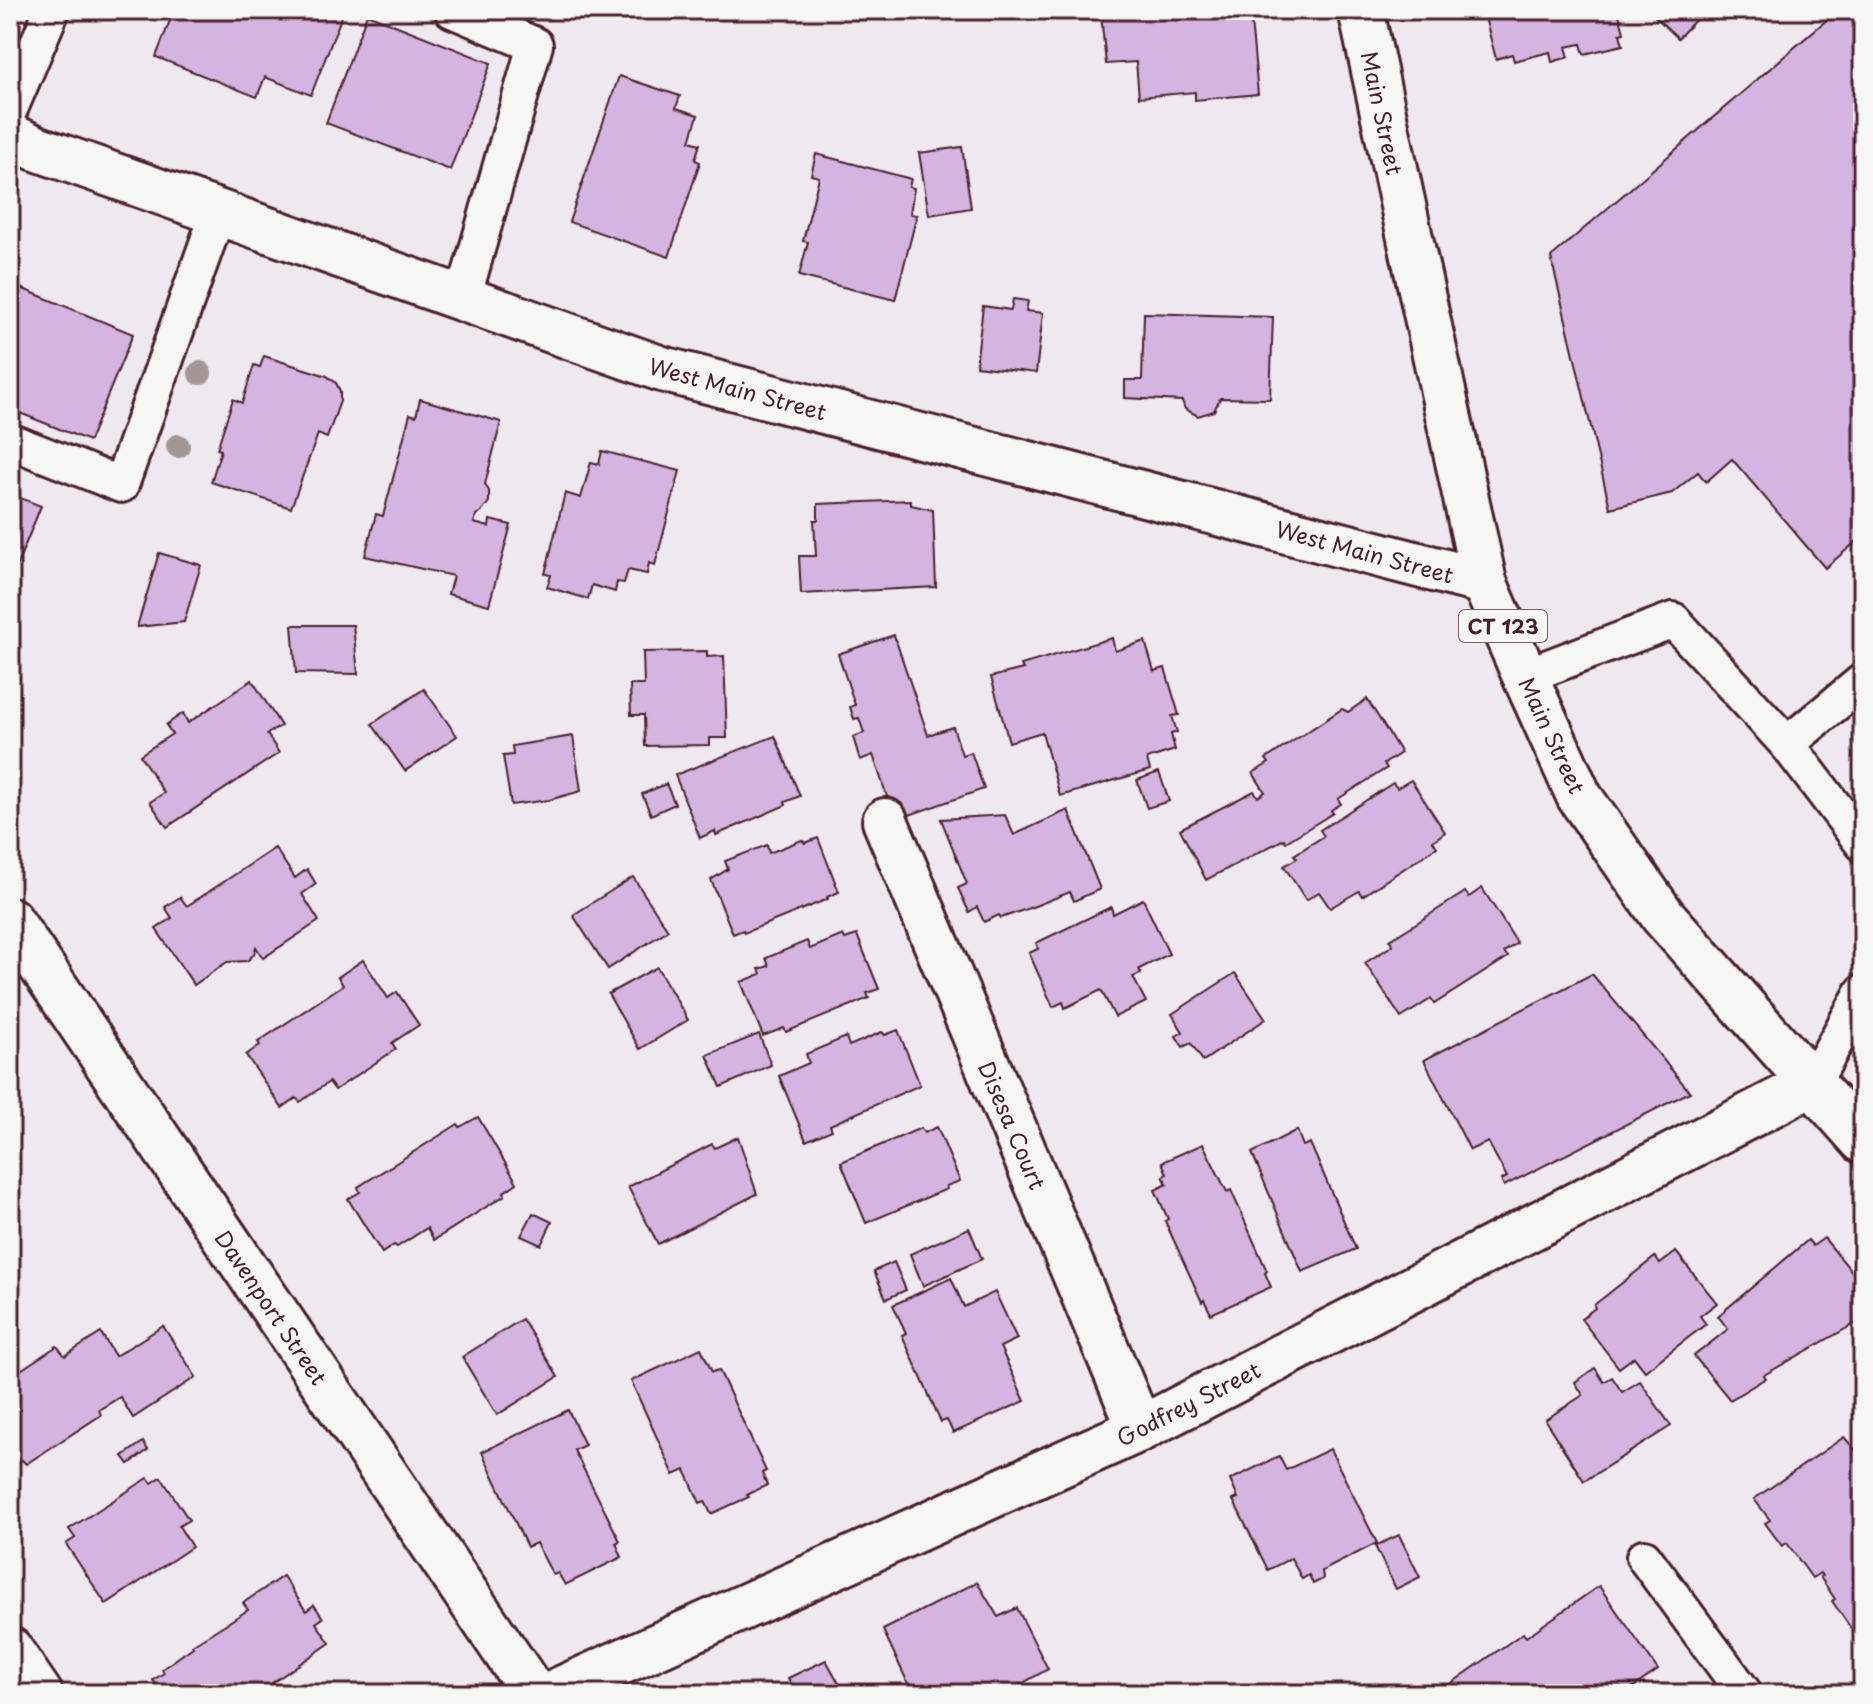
<svg xmlns="http://www.w3.org/2000/svg" width="1873" height="1704" font-family="'Playpen Sans',sans-serif">
	<style>
		.building { fill: #d4b5e2; stroke: #4a1f2b; stroke-width: 2 }
		.lines { fill: none; stroke-linecap: round; stroke-linejoin: round }
		.service-casing { stroke: #4a1f2b; stroke-width: 40 }
		.minor-casing { stroke: #4a1f2b; stroke-width: 50 }
		.primary-casing { stroke: #4a1f2b; stroke-width: 50 }
		.service { stroke: #f6f6f2; stroke-width: 34 }
		.minor { stroke: #f6f6f2; stroke-width: 44 }
		.primary { stroke: #f6f6f2; stroke-width: 44 }
		.tree { fill: #a39695 }
		.labels { text-anchor: middle; dominant-baseline: central; stroke-width: 8; stroke-linejoin: round; paint-order: stroke }
		.shield { fill: #f6f6f2; stroke: #7e6067; stroke-width: 2 }
		.shield-label { font-size: 20px; font-weight: bold; fill: #4a1f2b }
		.street-label { font-size: 22px; fill: #4a1f2b; stroke: #f6f6f2 }
	</style>
	<rect width="100%" height="100%" fill="#efe9ef"/>
	<filter id="ink" filterUnits="userSpaceOnUse"><feTurbulence type="fractalNoise" baseFrequency=".0125" numOctaves="2"/><feDisplacementMap in="SourceGraphic" scale="16" xChannelSelector="R" yChannelSelector="G"/><feConvolveMatrix kernelMatrix="1 2 1 2 8 2 1 2 1" color-interpolation-filters="sRGB"/></filter>
	<g filter="url(#ink)">
		<g class="building">
			<polygon points="174,10 196,17 199,10 344,10 311,95 265,77 257,97 156,57"/>
			<polygon points="1130,10 1250,10 1258,94 1195,100 1195,92 1139,97 1136,62 1106,64 1101,15 1131,13"/>
			<polygon points="1483,10 1618,10 1624,33 1620,34 1623,45 1584,54 1581,44 1566,47 1569,57 1552,62 1550,52 1514,61 1512,54 1496,59"/>
			<polygon points="1648,10 1705,10 1678,38"/>
			<polygon points="1838,10 1863,10 1863,536 1825,568 1732,459 1706,482 1698,472 1672,493 1610,508 1551,257"/>
			<polygon points="367,14 491,63 450,170 326,123"/>
			<polygon points="619,76 680,96 676,108 698,115 690,141 700,144 695,160 700,162 669,257 569,222"/>
			<polygon points="962,147 971,208 929,215 919,153"/>
			<polygon points="816,154 911,179 909,187 914,188 910,214 917,215 895,300 799,276 808,242 803,241 819,177 811,175"/>
			<polygon points="11,284 133,334 89,441 10,409"/>
			<polygon points="1013,299 1028,301 1026,311 1043,313 1036,373 976,366 983,306 1011,310"/>
			<polygon points="1144,313 1273,317 1270,399 1220,398 1214,411 1198,416 1185,409 1182,401 1125,398 1125,380 1142,380"/>
			<polygon points="264,356 327,376 336,383 340,391 340,401 327,438 318,434 291,508 211,482 221,450 217,449 233,399 242,403 254,365 260,367"/>
			<polygon points="420,399 501,422 485,484 489,491 489,502 481,512 476,515 474,523 489,527 490,520 511,525 489,605 448,594 453,576 365,556 376,514 383,516 410,414 416,416"/>
			<polygon points="602,451 680,471 655,565 649,563 647,574 628,570 624,583 617,582 615,592 592,585 588,599 547,587 551,575 545,574 565,493 581,498 591,462 599,464"/>
			<polygon points="10,494 41,506 10,582"/>
			<polygon points="911,500 911,505 933,510 936,587 801,594 799,556 816,556 814,520 818,520 818,504"/>
			<polygon points="159,553 201,565 184,622 137,627"/>
			<polygon points="292,625 353,625 358,674 296,673"/>
			<polygon points="894,635 928,735 953,727 962,755 971,752 984,789 895,820 873,755 860,760 853,737 864,733 859,718 854,719 850,707 855,705 838,654"/>
			<polygon points="1112,638 1115,651 1145,641 1154,671 1165,668 1179,715 1172,716 1177,732 1171,734 1175,750 1147,759 1150,770 1060,796 1042,732 1009,742 991,677 1023,669 1021,665"/>
			<polygon points="707,651 707,657 724,656 727,738 710,738 710,745 645,746 644,715 631,715 630,685 644,685 643,652"/>
			<polygon points="252,680 281,726 267,734 279,753 167,827 150,802 164,793 140,755 172,734 166,725 183,713 188,723"/>
			<polygon points="424,689 457,736 405,771 372,724"/>
			<polygon points="1367,699 1401,753 1384,764 1387,768 1338,799 1341,804 1331,810 1333,813 1286,842 1284,839 1206,880 1180,829 1254,791 1258,797 1265,792 1253,773 1269,763 1266,759 1342,709 1348,712"/>
			<polygon points="573,736 581,791 549,800 511,805 503,756 513,755 512,746"/>
			<polygon points="775,736 800,796 785,802 786,805 716,835 715,831 700,838 675,775"/>
			<polygon points="1159,772 1169,801 1147,808 1137,780"/>
			<polygon points="1411,780 1445,832 1433,841 1437,847 1362,896 1359,891 1330,908 1319,892 1306,900 1284,866 1297,858 1294,855 1324,836 1320,830 1393,783 1397,788"/>
			<polygon points="666,784 675,804 651,815 642,794"/>
			<polygon points="1068,810 1100,889 1074,901 1070,892 1035,906 1001,918 999,915 984,922 977,907 969,912 958,888 967,884 941,819 1005,815 1014,835"/>
			<polygon points="818,838 839,892 827,897 828,899 744,933 743,930 733,934 711,880 728,869 725,861 767,845 769,853 802,840 805,843"/>
			<polygon points="275,848 295,878 307,869 316,884 302,894 319,921 263,958 256,947 254,954 247,961 227,962 194,985 156,929 172,918 165,907 180,897 187,906"/>
			<polygon points="633,877 668,930 608,969 573,915"/>
			<polygon points="1482,888 1517,943 1504,952 1508,957 1434,1004 1431,999 1401,1018 1365,963 1393,945 1390,940 1465,892 1469,897"/>
			<polygon points="1143,899 1169,954 1139,969 1141,974 1133,977 1146,1002 1115,1017 1101,990 1065,1008 1063,1002 1053,1007 1029,953 1038,949 1036,943 1111,907 1113,914"/>
			<polygon points="843,935 845,939 857,935 879,989 867,993 869,998 786,1032 784,1028 763,1036 741,982 761,974 759,969 769,966 766,958 807,941 810,949"/>
			<polygon points="363,960 388,998 397,992 419,1025 392,1043 396,1049 335,1090 329,1082 300,1102 296,1098 282,1108 246,1055 260,1045 258,1042 343,985 338,977"/>
			<polygon points="657,967 688,1020 640,1049 608,994"/>
			<polygon points="1235,973 1266,1019 1203,1061 1191,1043 1183,1047 1176,1036 1183,1032 1172,1014"/>
			<polygon points="1592,974 1690,1092 1504,1186 1501,1180 1507,1177 1488,1142 1470,1150 1424,1060"/>
			<polygon points="898,1030 920,1085 830,1125 832,1130 806,1141 779,1076 809,1063 806,1054 846,1037 849,1046 882,1032 885,1035"/>
			<polygon points="759,1034 771,1065 721,1087 707,1055"/>
			<polygon points="478,1117 517,1183 504,1192 505,1195 434,1240 427,1228 397,1247 394,1245 382,1253 348,1199 360,1192 358,1187 458,1124 460,1127"/>
			<polygon points="937,1127 960,1181 946,1186 947,1189 866,1223 841,1162 921,1128 924,1133"/>
			<polygon points="1297,1130 1303,1146 1310,1143 1356,1249 1302,1272 1252,1153"/>
			<polygon points="738,1137 757,1194 658,1244 628,1187 712,1144 715,1148"/>
			<polygon points="1203,1144 1227,1192 1231,1190 1267,1271 1265,1273 1271,1287 1211,1314 1204,1300 1202,1302 1165,1221 1168,1219 1155,1190 1167,1184 1163,1176 1167,1174 1162,1162"/>
			<polygon points="533,1213 552,1222 541,1245 521,1236"/>
			<polygon points="969,1228 982,1259 923,1286 910,1254"/>
			<polygon points="1824,1238 1863,1285 1863,1319 1764,1375 1766,1378 1730,1400 1694,1356 1728,1329 1718,1316 1808,1240 1813,1246"/>
			<polygon points="1676,1252 1717,1303 1700,1316 1706,1324 1645,1371 1634,1357 1619,1368 1581,1319 1595,1308 1594,1305 1655,1257 1660,1264"/>
			<polygon points="894,1262 906,1290 886,1299 874,1271"/>
			<polygon points="951,1278 964,1307 995,1292 1017,1339 1000,1347 1025,1401 953,1433 947,1420 941,1422 902,1335 906,1333 893,1305"/>
			<polygon points="522,1319 558,1377 497,1415 462,1357"/>
			<polygon points="163,1326 196,1377 133,1418 120,1397 99,1410 101,1415 26,1464 22,1460 10,1467 10,1377 57,1346 65,1356 101,1333 115,1356"/>
			<polygon points="701,1348 712,1372 719,1370 766,1471 762,1473 767,1485 747,1495 749,1497 711,1514 705,1501 700,1503 685,1470 674,1475 631,1381"/>
			<polygon points="1595,1368 1604,1382 1612,1377 1622,1392 1640,1381 1671,1426 1584,1481 1545,1420 1583,1395 1575,1382"/>
			<polygon points="568,1410 585,1445 574,1450 620,1541 616,1543 622,1557 565,1585 558,1573 553,1575 536,1543 527,1547 482,1452"/>
			<polygon points="1844,1437 1863,1459 1863,1638 1859,1640 1832,1601 1835,1599 1820,1577 1822,1576 1820,1573 1812,1578 1787,1543 1782,1546 1765,1523 1770,1520 1754,1499"/>
			<polygon points="143,1442 148,1450 129,1464 123,1456"/>
			<polygon points="1330,1449 1377,1543 1322,1571 1323,1579 1313,1584 1309,1575 1302,1579 1291,1558 1268,1570 1233,1500 1238,1498 1230,1480 1279,1456 1286,1470"/>
			<polygon points="161,1477 189,1520 179,1526 192,1547 106,1604 66,1544 75,1538 69,1529 148,1478 152,1483"/>
			<polygon points="1399,1535 1420,1577 1396,1589 1375,1546"/>
			<polygon points="283,1576 306,1611 314,1605 323,1618 316,1623 330,1643 272,1683 279,1691 275,1694 163,1694 153,1680 164,1673 162,1669 193,1647 192,1645 248,1610 243,1603"/>
			<polygon points="977,1582 998,1617 1017,1608 1048,1669 1003,1694 913,1694 883,1630"/>
			<polygon points="1599,1586 1658,1670 1632,1688 1634,1694 1436,1694 1523,1633 1526,1637"/>
			<polygon points="826,1660 845,1694 796,1694 788,1678"/>
		</g>
		<g class="lines">
			<defs>
				<g id="service">
					<polyline points="452,10 535,45 463,299"/>
					<polyline points="10,109 52,10"/>
					<polyline points="10,441 121,485 218,213"/>
					<polyline points="1525,676 1673,620 1787,744 1863,681"/>
					<polyline points="1787,744 1863,844"/>
					<polyline points="1813,1083 1863,992"/>
					<polyline points="1644,1557 1745,1694"/>
				</g>
				<g id="minor">
					<polyline points="10,136 36,148 662,369 1484,582"/>
					<polyline points="885,821 1140,1429"/>
					<polyline points="10,920 534,1694"/>
					<polyline points="10,1650 40,1694"/>
					<polyline points="550,1694 1140,1429 1813,1083"/>
				</g>
				<polyline id="primary" points="1361,10 1484,582 1525,676 1579,796 1663,916 1863,1141"/>
			</defs>
			<use href="#service" class="service-casing"/>
			<use href="#minor" class="minor-casing"/>
			<use href="#primary" class="primary-casing"/>
			<use href="#service" class="service"/>
			<use href="#minor" class="minor"/>
			<use href="#primary" class="primary"/>
		</g>
		<g class="tree">
			<circle cx="200" cy="373" r="12"/>
			<circle cx="178" cy="446" r="12"/>
		</g>
	</g>
	<g class="labels">
		<rect class="shield" x="1459" y="610" width="88" height="32" rx="6"/>
		<g class="shield-label">
			<text x="1503" y="626">CT 123</text>
		</g>
		<g class="street-label">
			<text transform="translate(1383 113) rotate(78)">Main Street</text>
			<text transform="translate(738 388) rotate(15)">West Main Street</text>
			<text transform="translate(1365 551) rotate(15)">West Main Street</text>
			<text transform="translate(1553 735) rotate(65)">Main Street</text>
			<text transform="translate(1013 1125) rotate(67)">Disesa Court</text>
			<text transform="translate(272 1307) rotate(56)">Davenport Street</text>
			<text transform="translate(1188 1403) rotate(-27)">Godfrey Street</text>
		</g>
	</g>
	<rect width="1873" height="1704" fill="none" stroke="#f6f6f2" stroke-width="40"/>
	<rect x="20" y="20" width="1833" height="1664" fill="none" stroke="#4a1f2b" stroke-width="3" filter="url(#ink)"/>
</svg>
